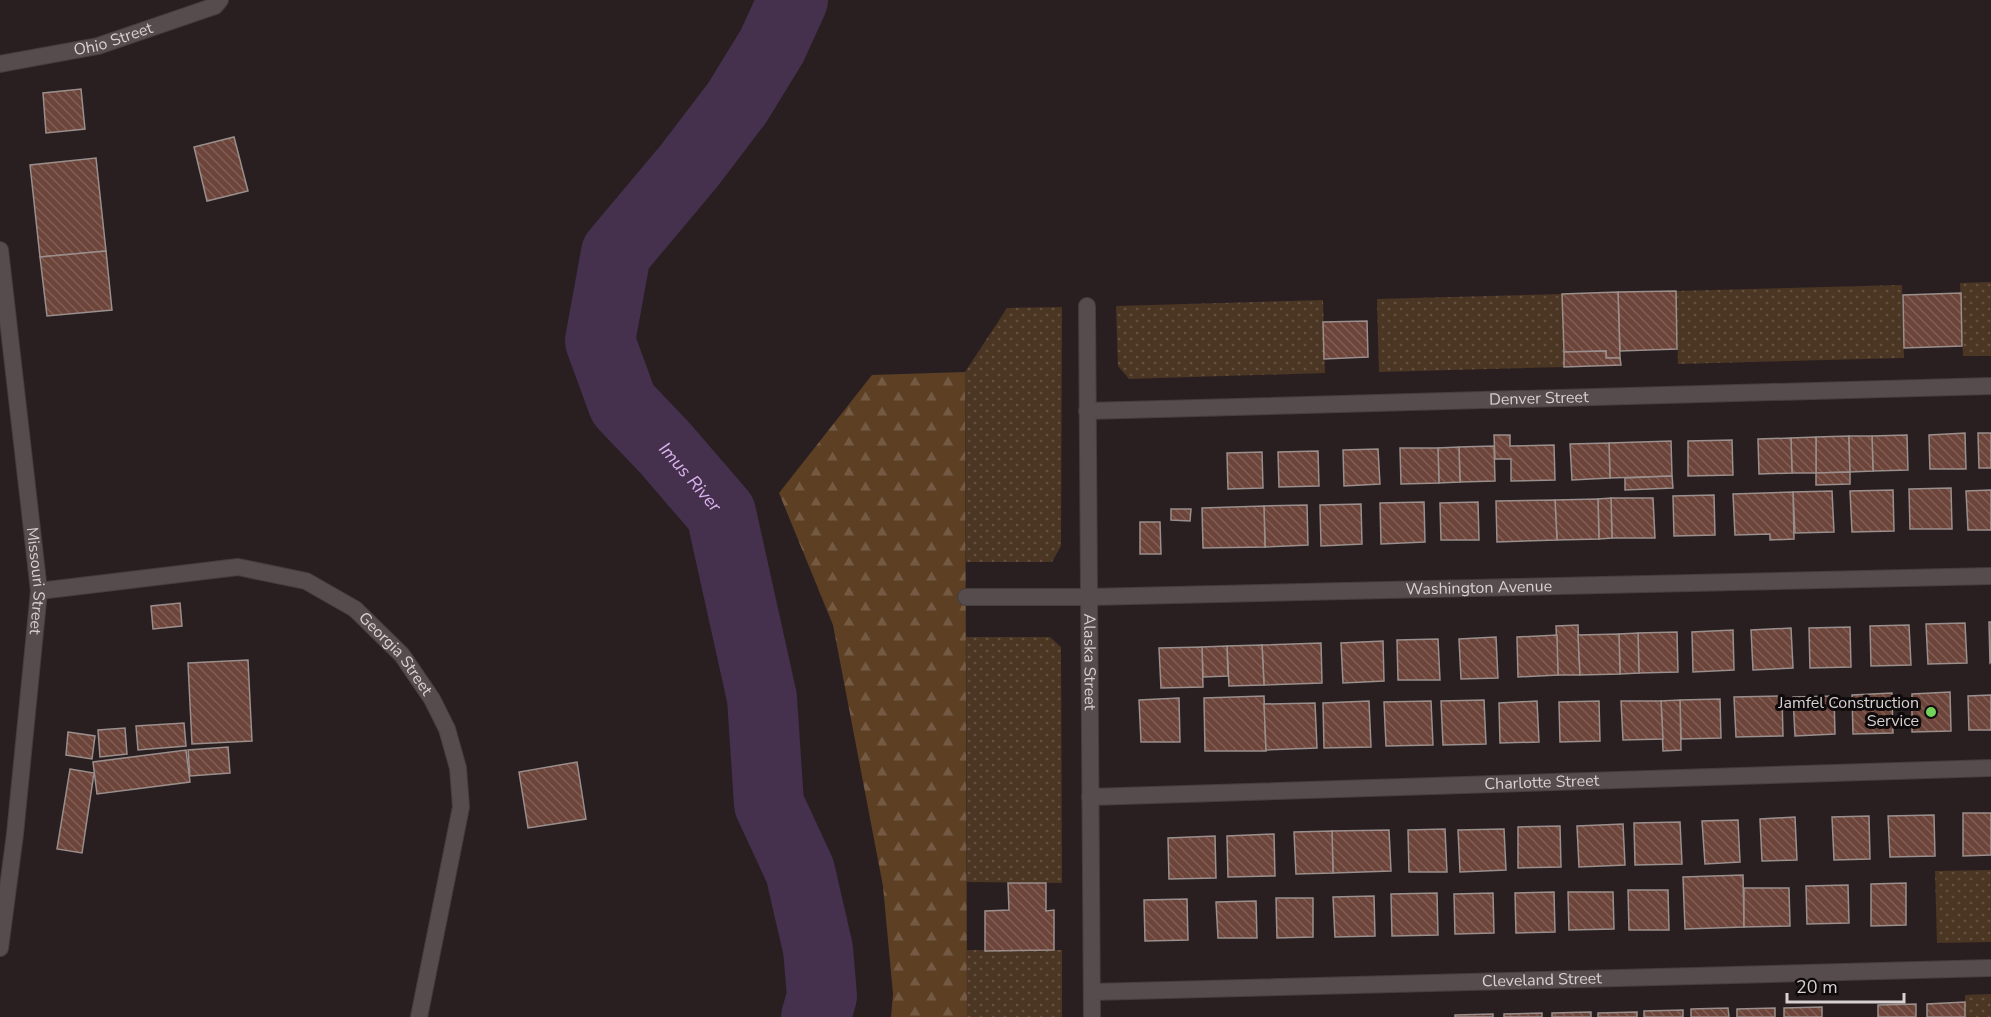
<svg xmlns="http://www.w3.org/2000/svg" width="1991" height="1017" font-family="'Nunito Sans',sans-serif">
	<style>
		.grass { fill: url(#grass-dots) }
		.forest { fill: url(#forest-firs) }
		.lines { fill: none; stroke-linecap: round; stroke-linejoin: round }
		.river { stroke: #45304e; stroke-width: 70 }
		.building { fill: url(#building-back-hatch); stroke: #9a8f8c; stroke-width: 1.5 }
		.minor-casing { stroke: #443d3e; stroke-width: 18 }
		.minor { stroke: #564c4d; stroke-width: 16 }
		.poi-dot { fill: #73d25c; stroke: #0f0a0b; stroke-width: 2 }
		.labels { text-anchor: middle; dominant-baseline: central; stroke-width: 6; stroke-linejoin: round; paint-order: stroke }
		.street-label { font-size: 16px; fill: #d7d1d2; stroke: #0f0a0b }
		.poi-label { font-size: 16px; fill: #d7d1d2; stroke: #0f0a0b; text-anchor: end }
		.water-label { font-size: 18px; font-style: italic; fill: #dab3eb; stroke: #0f0a0b }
	</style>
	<defs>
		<pattern id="grass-dots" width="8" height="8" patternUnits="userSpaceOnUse" patternTransform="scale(1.5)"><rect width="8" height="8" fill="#4b3523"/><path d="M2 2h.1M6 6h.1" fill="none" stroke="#645142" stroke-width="1.8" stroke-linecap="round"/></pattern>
		<pattern id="forest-firs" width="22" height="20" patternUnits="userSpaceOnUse" patternTransform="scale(1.5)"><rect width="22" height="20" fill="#5d3f24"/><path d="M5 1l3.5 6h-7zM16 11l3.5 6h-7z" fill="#745a43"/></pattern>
		<pattern id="building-back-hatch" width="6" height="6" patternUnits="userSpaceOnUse" patternTransform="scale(1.5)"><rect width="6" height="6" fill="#6c443a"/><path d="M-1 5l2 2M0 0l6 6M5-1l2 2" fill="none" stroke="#805e56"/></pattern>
	</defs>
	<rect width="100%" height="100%" fill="#291f21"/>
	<g class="grass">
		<polygon points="1991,282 1991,356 1963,356 1960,283"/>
		<polygon points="1902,285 1904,358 1678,364 1676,291"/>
		<polygon points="1562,294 1564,367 1379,372 1377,299"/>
		<polygon points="1323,300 1325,373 1129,379 1118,366 1116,306"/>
		<polygon points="1062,307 1061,546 1052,562 966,562 965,372 1007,308"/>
		<polygon points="966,637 1050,637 1061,647 1062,883 967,882"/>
		<polygon points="1991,870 1991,942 1937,943 1935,871"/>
		<rect x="967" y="950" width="95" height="67"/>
		<polygon points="1991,994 1991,1017 1965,1017 1965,995"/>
	</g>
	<polygon class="forest" points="965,372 967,1017 891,1017 893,994 883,886 833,625 779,493 872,375"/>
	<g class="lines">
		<path class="river" id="s1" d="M793,0L772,46L737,103L689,166L616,253L600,341L623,404L665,448L721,513L762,698L769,804L800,871L818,949L822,996L816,1017"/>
	</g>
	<g class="building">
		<polygon points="81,89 85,129 46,133 43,93"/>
		<polygon points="234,137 248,191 207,201 194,147"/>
		<polygon points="96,158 106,251 40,257 30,165"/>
		<polygon points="106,251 112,310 47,316 40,257"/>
		<polygon points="1676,291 1677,349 1620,351 1618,292"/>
		<polygon points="1618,292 1620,358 1606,358 1606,351 1564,352 1562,294"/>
		<polygon points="1961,293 1962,346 1904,348 1903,295"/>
		<polygon points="1367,321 1368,357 1324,359 1323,322"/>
		<polygon points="1606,351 1606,358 1620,358 1621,365 1564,367 1564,352"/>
		<polygon points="1965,433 1966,469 1930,469 1929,435"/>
		<polygon points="1978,433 1991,433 1991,468 1979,468"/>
		<polygon points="1494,435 1510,435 1510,446 1554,445 1555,480 1511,481 1511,459 1495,459"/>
		<polygon points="1907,435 1908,470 1873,471 1872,436"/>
		<polygon points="1849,436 1850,472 1816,473 1816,437"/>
		<polygon points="1849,436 1872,436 1873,471 1850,472"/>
		<polygon points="1816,437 1816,473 1792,473 1791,438"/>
		<polygon points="1791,438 1792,473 1759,474 1758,439"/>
		<polygon points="1732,440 1733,475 1688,476 1688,441"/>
		<polygon points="1671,441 1672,476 1610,478 1609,443"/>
		<polygon points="1609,443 1610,478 1572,480 1570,444"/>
		<polygon points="1494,446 1495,481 1460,482 1459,447"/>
		<polygon points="1459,447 1460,482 1439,483 1438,448"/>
		<polygon points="1400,448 1438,448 1439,483 1401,484"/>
		<polygon points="1378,449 1380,484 1344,486 1343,450"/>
		<polygon points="1318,451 1319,486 1279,487 1278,452"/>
		<polygon points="1262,452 1263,488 1228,489 1227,453"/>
		<polygon points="1850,472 1850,484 1816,485 1816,473"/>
		<polygon points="1672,476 1673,488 1625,490 1625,478"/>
		<polygon points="1951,488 1952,529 1910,529 1909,489"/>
		<polygon points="1893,490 1894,531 1852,532 1850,491"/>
		<polygon points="1991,490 1991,530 1968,530 1966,491"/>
		<polygon points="1832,491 1834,532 1795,533 1793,492"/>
		<polygon points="1793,492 1794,539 1770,540 1770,534 1735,535 1733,494"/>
		<polygon points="1714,495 1715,535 1674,536 1673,496"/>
		<polygon points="1611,498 1653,498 1655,538 1612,538"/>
		<polygon points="1611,498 1612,538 1599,539 1598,499"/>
		<polygon points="1598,499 1599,539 1557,540 1555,500"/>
		<polygon points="1555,500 1557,540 1497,542 1496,501"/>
		<polygon points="1424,502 1425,542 1381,544 1380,503"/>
		<polygon points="1478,502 1479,540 1441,540 1440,503"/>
		<polygon points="1361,504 1362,544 1321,546 1320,505"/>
		<polygon points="1307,505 1308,545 1265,547 1264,506"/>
		<polygon points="1264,506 1265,547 1203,548 1202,508"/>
		<polygon points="1171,509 1191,509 1190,521 1171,520"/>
		<polygon points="1140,522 1160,522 1161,554 1140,554"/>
		<polygon points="180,603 182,626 153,629 151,606"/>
		<polygon points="1989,622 1991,622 1991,662 1990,663"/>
		<polygon points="1965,623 1967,663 1928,664 1926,624"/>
		<polygon points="1578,625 1580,675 1558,675 1556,626"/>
		<polygon points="1909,625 1911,665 1871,666 1870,626"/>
		<polygon points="1850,627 1851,667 1810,668 1809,628"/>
		<polygon points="1791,628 1793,668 1753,670 1751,630"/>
		<polygon points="1733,630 1734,670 1693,672 1692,632"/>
		<polygon points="1677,632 1678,672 1639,673 1638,633"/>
		<polygon points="1638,633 1639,673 1620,674 1619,634"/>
		<polygon points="1619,634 1620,674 1580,675 1578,635"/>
		<polygon points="1557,635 1558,675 1518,677 1517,637"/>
		<polygon points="1496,637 1498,678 1461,679 1459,639"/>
		<polygon points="1438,639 1440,680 1398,680 1397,640"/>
		<polygon points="1383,641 1384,681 1343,683 1341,643"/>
		<polygon points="1321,643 1322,683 1264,685 1262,645"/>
		<polygon points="1262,645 1264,685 1229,686 1227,646"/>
		<polygon points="1227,646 1228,676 1203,677 1202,647"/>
		<polygon points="1202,647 1203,687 1161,688 1159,648"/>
		<polygon points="248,660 252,741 192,744 188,663"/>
		<polygon points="1950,692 1951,731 1912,732 1912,694"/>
		<polygon points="1892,693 1893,733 1853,734 1852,695"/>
		<polygon points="1991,695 1991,730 1969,730 1968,696"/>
		<polygon points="1264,696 1266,751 1205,751 1204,698"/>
		<polygon points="1782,696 1783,736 1736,737 1734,697"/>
		<polygon points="1834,696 1835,734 1795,736 1793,697"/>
		<polygon points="1179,698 1180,742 1141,742 1139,700"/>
		<polygon points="1720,699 1721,738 1681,739 1680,700"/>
		<polygon points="1484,700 1486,744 1443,745 1441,701"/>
		<polygon points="1680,700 1681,750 1663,751 1661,701"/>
		<polygon points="1369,701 1371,747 1324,748 1323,703"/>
		<polygon points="1431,701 1433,745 1386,746 1384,702"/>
		<polygon points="1537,701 1539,742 1500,743 1499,703"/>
		<polygon points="1599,701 1600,741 1560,742 1559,702"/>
		<polygon points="1621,701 1661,701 1663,739 1623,740"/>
		<polygon points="1315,703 1317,748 1266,750 1264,704"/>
		<polygon points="184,723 186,746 138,750 136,726"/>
		<polygon points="125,728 127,754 100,757 98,730"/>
		<polygon points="68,732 95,736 92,759 66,755"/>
		<polygon points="228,747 230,773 190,776 188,750"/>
		<polygon points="186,750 190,782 97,794 93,762"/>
		<polygon points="577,762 586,819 528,828 519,772"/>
		<polygon points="70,769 94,773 82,853 57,849"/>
		<polygon points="1963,813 1991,813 1991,855 1963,856"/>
		<polygon points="1934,815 1935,856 1890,857 1888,816"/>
		<polygon points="1869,816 1870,859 1834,860 1832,817"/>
		<polygon points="1795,817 1797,860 1762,861 1760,819"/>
		<polygon points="1738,820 1740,862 1705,864 1702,821"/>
		<polygon points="1680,822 1682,864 1635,865 1634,823"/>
		<polygon points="1623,824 1625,865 1579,867 1577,826"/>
		<polygon points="1560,826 1561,867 1518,868 1518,827"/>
		<polygon points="1445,829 1447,872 1409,872 1408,830"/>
		<polygon points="1504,829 1506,870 1460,872 1458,830"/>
		<polygon points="1389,830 1391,871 1333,873 1332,831"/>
		<polygon points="1332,831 1333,873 1296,874 1294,832"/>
		<polygon points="1274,834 1275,876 1228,877 1227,836"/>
		<polygon points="1215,836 1216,878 1169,879 1168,838"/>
		<polygon points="1743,875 1744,927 1685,929 1683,877"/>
		<polygon points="1008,883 1046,883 1046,911 1054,910 1054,950 985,951 985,911 1009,910"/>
		<polygon points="1906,883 1906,925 1871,926 1871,884"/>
		<polygon points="1848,885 1849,923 1807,924 1806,886"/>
		<polygon points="1744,888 1789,888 1790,926 1744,927"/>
		<polygon points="1628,890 1668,890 1669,930 1629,930"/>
		<polygon points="1554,892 1555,932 1516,933 1515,893"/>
		<polygon points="1568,892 1613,892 1614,929 1569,930"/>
		<polygon points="1437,893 1438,935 1392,936 1391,894"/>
		<polygon points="1493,893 1494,933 1455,934 1454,894"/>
		<polygon points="1374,896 1375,936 1335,937 1333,897"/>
		<polygon points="1276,898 1313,898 1313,937 1277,938"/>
		<polygon points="1187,899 1188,940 1145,941 1144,900"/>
		<polygon points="1256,901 1257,938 1218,938 1216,902"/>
		<polygon points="1965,1002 1965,1017 1927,1017 1927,1004"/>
		<polygon points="1916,1004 1916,1017 1878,1017 1878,1005"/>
		<polygon points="1822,1007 1822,1017 1784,1017 1784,1008"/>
		<polygon points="1728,1008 1729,1017 1691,1017 1691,1009"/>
		<polygon points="1775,1008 1775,1017 1737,1017 1737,1009"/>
		<polygon points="1683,1010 1683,1017 1644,1017 1644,1011"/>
		<polygon points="1591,1012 1591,1017 1552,1017 1552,1013"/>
		<polygon points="1637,1012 1637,1017 1598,1017 1598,1013"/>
		<polygon points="1542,1013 1542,1017 1504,1017 1504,1014"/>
		<polygon points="1493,1014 1493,1017 1455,1017 1455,1015"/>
	</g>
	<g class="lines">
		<defs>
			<g id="minor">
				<path id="s2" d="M0,64L98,46L215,6L220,0"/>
				<path id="s3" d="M0,250L39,591L15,834L0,948"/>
				<path id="s4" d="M1087,306L1092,1017"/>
				<path id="s5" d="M1087,411L1991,386"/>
				<path id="s6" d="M39,591L238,567L306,581L355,609L402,655L432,699L447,729L458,768L461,807L419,1017"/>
				<path id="s7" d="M966,597H1089L1991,576"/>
				<path id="s8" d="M1090,797L1991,768"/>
				<path id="s9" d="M1092,992L1991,968"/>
			</g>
		</defs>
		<use href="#minor" class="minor-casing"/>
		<use href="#minor" class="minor"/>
	</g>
	<circle class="poi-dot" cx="1931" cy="712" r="6"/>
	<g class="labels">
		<g class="street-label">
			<text stroke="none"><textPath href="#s2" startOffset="116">Ohio Street</textPath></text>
			<text stroke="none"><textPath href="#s5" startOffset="452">Denver Street</textPath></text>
			<text stroke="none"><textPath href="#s3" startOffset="333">Missouri Street</textPath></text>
			<text stroke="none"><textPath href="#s7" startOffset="513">Washington Avenue</textPath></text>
			<text stroke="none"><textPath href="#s6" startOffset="387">Georgia Street</textPath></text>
			<text stroke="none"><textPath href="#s4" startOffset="356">Alaska Street</textPath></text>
			<text stroke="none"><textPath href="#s8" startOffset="452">Charlotte Street</textPath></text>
			<text stroke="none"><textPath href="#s9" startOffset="450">Cleveland Street</textPath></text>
		</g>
		<g class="poi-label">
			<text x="1919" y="703">Jamfel Construction<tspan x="1919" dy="18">Service</tspan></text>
		</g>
		<g class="water-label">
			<text stroke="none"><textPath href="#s1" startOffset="566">Imus River</textPath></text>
		</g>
	</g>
	<path d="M1787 993v9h117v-9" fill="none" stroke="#d7d1d2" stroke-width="3"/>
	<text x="1796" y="993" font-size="18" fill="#d7d1d2" stroke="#0f0a0b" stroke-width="4.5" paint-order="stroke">20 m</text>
</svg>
